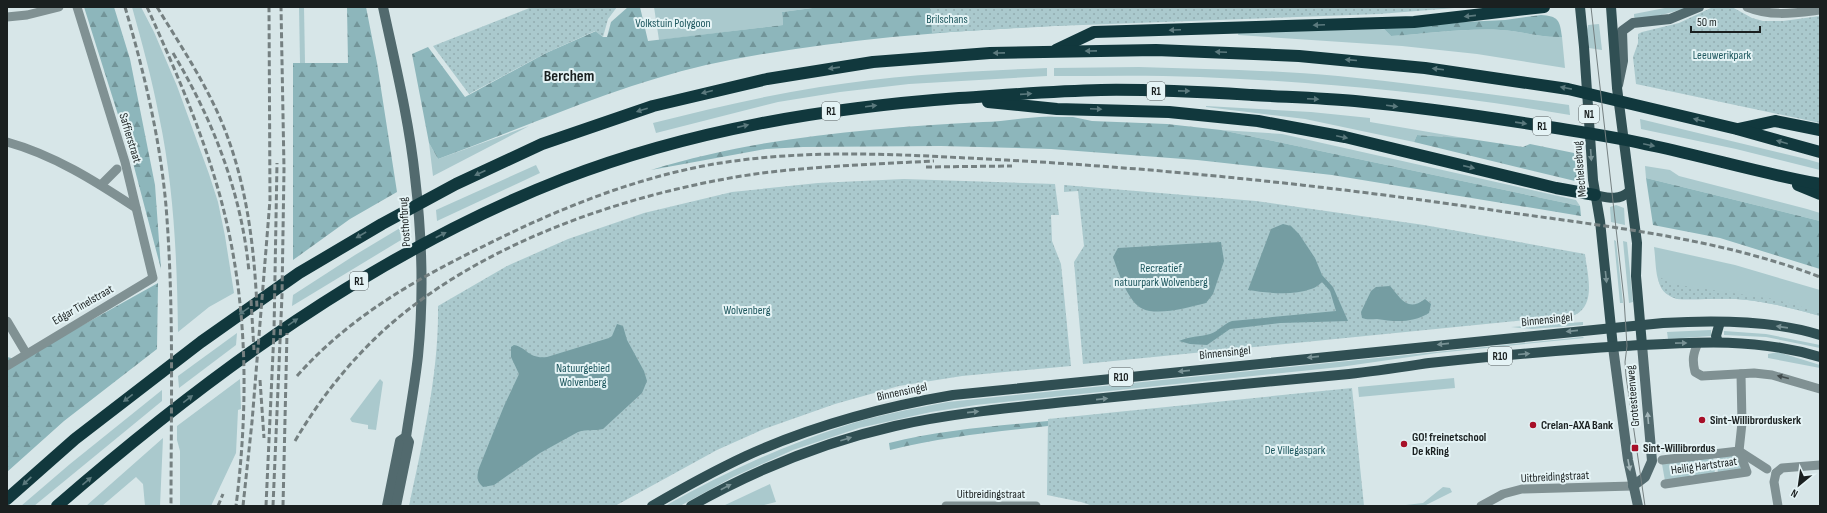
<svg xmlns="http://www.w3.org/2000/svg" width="1827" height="513" font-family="'Sofia Sans Condensed',sans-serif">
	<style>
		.green { fill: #aac9cd }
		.forest { fill: url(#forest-firs) }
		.park { fill: url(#park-dots) }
		.water { fill: #759da2 }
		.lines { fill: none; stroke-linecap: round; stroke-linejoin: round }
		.street { stroke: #809193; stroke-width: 9 }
		.secondary { stroke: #526a6e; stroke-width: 10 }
		.primary { stroke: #304f53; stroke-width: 10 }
		.highway { stroke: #11383d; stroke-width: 12 }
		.tram { stroke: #758081; stroke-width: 1 }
		.rail { stroke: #758081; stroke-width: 3; stroke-dasharray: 6 3; stroke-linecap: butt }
		.oneway { fill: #5b797d }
		.oneway2 { fill: #789194 }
		.oneway3 { fill: #434d4e }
		.oneway4 { fill: #a2b5b8 }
		.poi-dot { fill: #a70f28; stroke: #e4f3f5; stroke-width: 1.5 }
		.labels { text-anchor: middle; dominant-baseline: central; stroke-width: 4; stroke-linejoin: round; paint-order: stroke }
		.shield { fill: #e4f3f5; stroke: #575f60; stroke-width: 1 }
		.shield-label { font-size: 11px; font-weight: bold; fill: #1a2020 }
		.park-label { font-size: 12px; fill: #1e575e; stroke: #e4f3f5 }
		.street-label { font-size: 12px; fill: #1a2020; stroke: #e4f3f5 }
		.poi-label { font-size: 12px; font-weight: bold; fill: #1a2020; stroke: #e4f3f5; text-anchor: start }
		.district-label { font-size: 16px; font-weight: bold; fill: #1a2020; stroke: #e4f3f5 }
	</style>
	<defs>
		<pattern id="forest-firs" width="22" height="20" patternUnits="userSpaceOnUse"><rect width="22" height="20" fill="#8db6bb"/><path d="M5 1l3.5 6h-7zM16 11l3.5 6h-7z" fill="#729498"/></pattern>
		<pattern id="park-dots" width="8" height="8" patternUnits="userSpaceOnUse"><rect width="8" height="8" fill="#aac9cd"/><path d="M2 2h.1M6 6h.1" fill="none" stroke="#92acb0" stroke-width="1.8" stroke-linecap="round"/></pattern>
	</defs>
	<rect width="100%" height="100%" fill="#d7e6e8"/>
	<g class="green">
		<path d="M132,7H141L154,32L177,86L209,174L218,202L225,236L234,293L209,307L178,332C177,259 174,187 159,116C152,79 142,43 132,7Z"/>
		<polygon points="299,7 304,7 305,63 300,63"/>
		<polygon points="654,7 820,7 782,12 783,25 659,40"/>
		<path d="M1670,7H1687C1670,14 1653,17 1635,19L1634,16V14Z"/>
		<polygon points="1599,24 1602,50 1589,48 1587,30 1588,25"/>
		<path d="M1381,26L1391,36C1428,34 1465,28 1501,30C1522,31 1541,38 1562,37L1565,68L1477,54L1402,46L1238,35L1239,31Z"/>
		<path d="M1139,67C1205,69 1272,70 1338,76C1415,84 1492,94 1569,105L1570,115C1448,94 1324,82 1200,77C1151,75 1103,76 1054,76V68Z"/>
		<path d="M1047,68V76L909,84L840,92L778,102L656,133L653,123C708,109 763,96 820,87C895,75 971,71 1047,68Z"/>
		<polygon points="1206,106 1311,112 1370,118 1370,122 1464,138 1417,135 1414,142 1305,119 1206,107"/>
		<polygon points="1640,119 1806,159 1820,163 1820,170 1736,149 1641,129"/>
		<polygon points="529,126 433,176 429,143 438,159"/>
		<polygon points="1221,130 1282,134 1576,200 1580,206"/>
		<polygon points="536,165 540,173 437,221 436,210"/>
		<polygon points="1645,166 1670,170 1679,176 1807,209 1820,213 1820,221 1646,178"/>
		<polygon points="1616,205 1624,208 1625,225 1611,222 1610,207"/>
		<polygon points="400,228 401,240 292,306 293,295 355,255"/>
		<polygon points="1614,240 1616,241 1623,303 1620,303"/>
		<polygon points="1623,241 1627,242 1633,302 1629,303"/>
		<path d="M1654,247L1735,265L1820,290V316C1792,308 1765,301 1736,299C1716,298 1696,300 1677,299C1653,291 1657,268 1654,247Z"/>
		<polygon points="1583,322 1583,325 1532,329 1511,327"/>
		<polygon points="1711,330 1711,336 1668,339 1667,332"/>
		<polygon points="1724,331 1766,334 1820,345 1820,348 1766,337 1724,335"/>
		<polygon points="237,333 236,345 179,388 178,376"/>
		<path d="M1583,337L1584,338L1437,353L1340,367L976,405L931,412L859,428L793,450L733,477L680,506H665C721,474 780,447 841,427C876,415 912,409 948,402Z"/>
		<polygon points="1778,352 1820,365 1820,368 1768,358 1768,354"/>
		<polygon points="1454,378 1455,388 1359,397 1358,387"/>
		<polygon points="240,379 241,409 238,410 236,453 211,506 180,506 180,451 177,440 177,426"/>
		<polygon points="380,379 383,382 376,430 368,429 368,425 352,422 350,419"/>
		<polygon points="162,390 162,401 34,506 21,506 70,464"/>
		<polygon points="163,438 160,506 145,506 143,484 136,477 102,506 86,506"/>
		<polygon points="1739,454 1742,470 1718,473 1716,457"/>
		<polygon points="1713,457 1715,474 1665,481 1662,464"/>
		<polygon points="770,484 776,502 760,506 723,506"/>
		<polygon points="1443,487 1450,488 1452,492 1424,506 1397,506 1423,503"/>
	</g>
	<g class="forest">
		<polygon points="84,7 114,7 130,59 155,185 161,269 132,159"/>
		<polygon points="347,7 366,7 377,63 397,192 350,219 293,260 293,63 348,63"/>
		<path d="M628,7H640L648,41L783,25L782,12L820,7H1467C1350,13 1232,18 1114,23C978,29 841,36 706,65C615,86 526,127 438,159L429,143L412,54L428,47L465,97L546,53L596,31L603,37H607L611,22Z"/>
		<path d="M1541,15C1558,16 1560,20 1562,37C1541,38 1522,31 1501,30C1464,28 1428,34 1391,36L1381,26L1505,20Z"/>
		<path d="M1073,117L1092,121L1167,124L1221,130L1580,206L1581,216L1332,175L1197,160L1051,149L941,146L803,147L766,149L651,170C758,137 872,128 983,122C998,122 1013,119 1028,118C1043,116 1058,117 1073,117Z"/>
		<polygon points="1417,135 1464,138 1523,147 1530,144 1574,153 1577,178 1575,181 1414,142"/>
		<polygon points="1646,178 1820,221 1820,269 1720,238 1653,225"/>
		<polygon points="158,283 157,349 64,421 7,472 7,357 20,360"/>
		<path d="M1048,421V426C995,432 942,437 890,450L889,443C941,430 994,426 1048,421Z"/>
	</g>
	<g class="park">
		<polygon points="532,7 617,7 608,19 603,37 595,31 546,53 469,94 433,46"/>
		<polygon points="930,7 1467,7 1379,14 1055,26 932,33"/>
		<polygon points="1713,7 1732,7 1752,18 1763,21 1783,21 1820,16 1820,123 1636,84 1633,57 1638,43 1638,34 1642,32 1679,23"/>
		<path d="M904,179L1055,184L1059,215H1051L1052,241L1061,264L1071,366L962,376L899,386L835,404L764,429L717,450L615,506H409C423,440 439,373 438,306L507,266L568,239L644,213L732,192L818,183Z"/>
		<path d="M1064,185L1256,201L1424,225L1585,254C1587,273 1597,304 1575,315L1083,364L1074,262L1084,246L1078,191L1064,192Z"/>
		<path d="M1658,276L1670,283L1679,285L1773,299L1799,306L1820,313V316C1792,308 1765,301 1736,299C1716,298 1696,300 1677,299C1665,295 1659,289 1658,276Z"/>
		<polygon points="1352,388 1364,506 1093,506 1081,502 1047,495 1048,419"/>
	</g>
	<g class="water">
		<path d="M1283,224L1291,226L1299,234L1315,258L1322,275L1333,287L1348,321L1280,323L1230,329L1207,345L1190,344L1179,341C1190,336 1199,337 1210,334C1219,331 1223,324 1232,321L1336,311L1330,291L1322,282C1319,285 1315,288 1311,289C1292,296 1268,293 1248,290L1271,229Z"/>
		<path d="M1221,242L1224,261L1213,294L1206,303C1190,307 1158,316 1143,309C1128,303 1118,271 1113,257L1118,248Z"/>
		<path d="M1390,286C1400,297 1407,313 1425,299L1431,304L1429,313C1413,323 1395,322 1377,319C1372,319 1367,320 1362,318L1361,312L1371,291L1376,287Z"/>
		<path d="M617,324L623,326L627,340L644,371L647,381L642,393L603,429C595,431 587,429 578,432L540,453L494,485L483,487C476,481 477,476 479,468L504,406L519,374L511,357V347L514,345C528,348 528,359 547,357L609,338L612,336Z"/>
	</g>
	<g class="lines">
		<g class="street">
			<path d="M1747,7C1771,17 1795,13 1820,10"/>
			<polyline points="7,17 27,15 59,7"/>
			<path d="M7,142C54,155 95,181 136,208"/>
			<polyline points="101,185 117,169"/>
			<polyline points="7,321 26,353"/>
			<path d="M1698,343C1693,354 1692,360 1695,372L1702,376L1754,373L1772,375L1820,389"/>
			<polyline points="7,366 153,278 125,162 77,7"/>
			<polyline points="1739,451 1767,469"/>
			<polyline points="1662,460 1739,451 1742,423 1741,374"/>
			<polyline points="1776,473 1782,468 1820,465"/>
			<polyline points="1776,473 1774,482 1778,506"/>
			<polyline points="1665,484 1747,472 1739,451"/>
			<polyline points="946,506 1036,506"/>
			<polyline points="1481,506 1503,494 1522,489 1633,486"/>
		</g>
		<g class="secondary">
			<path d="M383,7C395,63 409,120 415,177C422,236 424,296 418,356C415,383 410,410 406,437L400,441L387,506"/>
			<polyline points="1618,85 1623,61 1622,31 1633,23 1670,19 1699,7"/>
			<polyline points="1613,347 1628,460 1638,506"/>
			<polyline points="1633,486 1645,477 1652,461 1642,345"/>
			<polyline points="396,506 409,442 406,437"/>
		</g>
		<g class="primary">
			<polyline points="1580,7 1584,47 1593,180 1600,221 1613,347"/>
			<polyline points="1611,7 1617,88 1637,243 1636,276 1642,345"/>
			<path d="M1595,195C1609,198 1619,201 1630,191"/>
			<polyline points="1718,342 1716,336 1720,322"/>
			<path d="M652,506C683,488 714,471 746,456C812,426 882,407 953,395L1663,323C1712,320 1773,320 1820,335"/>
			<path d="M691,506C755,470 824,442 895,426C957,412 1021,407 1084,400C1172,391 1261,382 1349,374C1376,371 1402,367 1429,363C1494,356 1560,350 1625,346C1693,342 1753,337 1820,357"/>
		</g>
		<g class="highway">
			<polyline points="1056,50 1094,32 1414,22 1544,7"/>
			<polyline points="988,102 1057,109 1169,112 1258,121 1345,137 1556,188 1595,195"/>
			<polyline points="1738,129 1775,121 1820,130"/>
			<polyline points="1798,185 1820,194"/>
			<polyline points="7,499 75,439 201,342 299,273 382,224 456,184 542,144 653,106 767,79 873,62 990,53 1156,50 1299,56 1425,68 1568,89 1737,129 1820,152"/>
			<path d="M57,506C209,374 374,253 563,179C690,130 824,108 959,98C1006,95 1053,91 1101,90C1151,89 1201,92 1252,95C1286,97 1321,98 1355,101C1418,107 1481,116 1543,126C1580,132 1618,137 1654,146C1710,158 1764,174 1820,184"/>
		</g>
		<polyline class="tram" points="1591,7 1624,299 1627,346 1625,362 1626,376 1645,506"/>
		<g class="rail">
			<path d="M125,7C144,72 160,138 166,206C174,305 171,406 171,506"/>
			<path d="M147,7C175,69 202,131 220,196C248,298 249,402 236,506"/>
			<path d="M157,7C179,43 203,79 220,118C246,178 254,243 257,308"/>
			<path d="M173,53C213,120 242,194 249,272"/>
			<polyline points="926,167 1012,166"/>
			<polyline points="251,300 254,350"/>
			<path d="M297,376C349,317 416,279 486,245C556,210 627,181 703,166C805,147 904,155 1006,160C1169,169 1330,186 1492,210C1601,226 1716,237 1820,277"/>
			<polyline points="260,380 264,438"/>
			<path d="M295,441C319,400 349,362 384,330C482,241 633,191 762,173C819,166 877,164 934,161"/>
			<polyline points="218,506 223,494"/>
			<polyline points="243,506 252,422 270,200 269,7"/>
			<polyline points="266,506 274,331 277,163"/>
			<polyline points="273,506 282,295 284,169 281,7"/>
			<polyline points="283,506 287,333"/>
		</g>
	</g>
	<defs><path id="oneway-solid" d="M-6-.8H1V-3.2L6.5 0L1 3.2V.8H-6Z"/></defs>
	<g class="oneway">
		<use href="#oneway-solid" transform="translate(1470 16) rotate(174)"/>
		<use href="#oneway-solid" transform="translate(1319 25) rotate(178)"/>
		<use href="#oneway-solid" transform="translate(1175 30) rotate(178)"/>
		<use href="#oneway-solid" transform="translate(1091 51) rotate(179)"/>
		<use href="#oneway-solid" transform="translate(1221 52) rotate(-178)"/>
		<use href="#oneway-solid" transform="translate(999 53) rotate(179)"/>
		<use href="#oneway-solid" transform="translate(1351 60) rotate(-175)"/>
		<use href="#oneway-solid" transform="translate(834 68) rotate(172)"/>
		<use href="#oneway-solid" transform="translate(1438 69) rotate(-173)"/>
		<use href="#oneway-solid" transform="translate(1566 88) rotate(-169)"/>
		<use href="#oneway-solid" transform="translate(1184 91) rotate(1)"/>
		<use href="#oneway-solid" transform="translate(707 92) rotate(166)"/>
		<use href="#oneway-solid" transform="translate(1026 94) rotate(-4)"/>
		<use href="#oneway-solid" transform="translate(1313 99) rotate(3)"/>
		<use href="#oneway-solid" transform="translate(871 106) rotate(-7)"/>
		<use href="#oneway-solid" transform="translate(1392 106) rotate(7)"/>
		<use href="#oneway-solid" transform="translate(1096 109) rotate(2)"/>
		<use href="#oneway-solid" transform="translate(642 110) rotate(163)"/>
		<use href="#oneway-solid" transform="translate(1699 120) rotate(-166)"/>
		<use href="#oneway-solid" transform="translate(1521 123) rotate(8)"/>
		<use href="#oneway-solid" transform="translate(743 126) rotate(-13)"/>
		<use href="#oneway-solid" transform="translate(1342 137) rotate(12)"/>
		<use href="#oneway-solid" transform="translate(1782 142) rotate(-164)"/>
		<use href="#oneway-solid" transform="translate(1649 145) rotate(12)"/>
		<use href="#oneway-solid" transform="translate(1469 167) rotate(13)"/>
		<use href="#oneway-solid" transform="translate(480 173) rotate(156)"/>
		<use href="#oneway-solid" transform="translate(361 235) rotate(150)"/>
		<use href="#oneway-solid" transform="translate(441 235) rotate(-27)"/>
		<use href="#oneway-solid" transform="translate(244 311) rotate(145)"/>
		<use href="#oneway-solid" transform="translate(293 322) rotate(-34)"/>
		<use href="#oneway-solid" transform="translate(128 398) rotate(142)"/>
		<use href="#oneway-solid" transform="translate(188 399) rotate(-37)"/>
		<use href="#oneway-solid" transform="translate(27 481) rotate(137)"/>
		<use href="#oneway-solid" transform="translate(87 481) rotate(-40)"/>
	</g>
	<g class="oneway2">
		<use href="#oneway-solid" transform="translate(1591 155) rotate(86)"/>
		<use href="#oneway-solid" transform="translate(1606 277) rotate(84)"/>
		<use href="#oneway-solid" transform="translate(1782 327) rotate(-172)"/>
		<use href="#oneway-solid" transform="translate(1572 331) rotate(174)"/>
		<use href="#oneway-solid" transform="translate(1681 343) rotate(-1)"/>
		<use href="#oneway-solid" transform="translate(1443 344) rotate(174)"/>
		<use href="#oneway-solid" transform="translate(1524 354) rotate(-5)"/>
		<use href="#oneway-solid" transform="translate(1313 357) rotate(174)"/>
		<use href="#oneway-solid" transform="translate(1184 371) rotate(174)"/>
		<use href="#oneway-solid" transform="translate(1102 399) rotate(-6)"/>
		<use href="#oneway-solid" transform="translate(973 412) rotate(-6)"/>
		<use href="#oneway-solid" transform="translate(846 439) rotate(-18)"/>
		<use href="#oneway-solid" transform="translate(726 487) rotate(-28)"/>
	</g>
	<use class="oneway3" href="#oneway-solid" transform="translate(1783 377) rotate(-166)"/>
	<g class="oneway4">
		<use href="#oneway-solid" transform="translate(1648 418) rotate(-95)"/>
		<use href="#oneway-solid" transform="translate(1629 465) rotate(79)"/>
	</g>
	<g class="poi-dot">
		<circle cx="1702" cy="420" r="4"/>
		<circle cx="1533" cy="425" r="4"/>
		<circle cx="1404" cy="444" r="4"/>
		<rect x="1631" y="444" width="8" height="8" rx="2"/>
	</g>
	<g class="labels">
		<g class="shield">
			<rect x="1147" y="82" width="18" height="18" rx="3"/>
			<rect x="822" y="102" width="18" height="18" rx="3"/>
			<rect x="1579" y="105" width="20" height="18" rx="3"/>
			<rect x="1533" y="117" width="18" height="18" rx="3"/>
			<rect x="350" y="272" width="18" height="18" rx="3"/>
			<rect x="1488" y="347" width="24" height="18" rx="3"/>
			<rect x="1109" y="368" width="24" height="18" rx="3"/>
		</g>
		<g class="shield-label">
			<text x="1156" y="91">R1</text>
			<text x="831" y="111">R1</text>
			<text x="1589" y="114">N1</text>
			<text x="1542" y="126">R1</text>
			<text x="359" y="281">R1</text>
			<text x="1500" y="356">R10</text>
			<text x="1121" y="377">R10</text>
		</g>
		<g class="park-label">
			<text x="947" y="19">Brilschans</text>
			<text x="673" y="23">Volkstuin Polygoon</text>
			<text x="1722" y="55">Leeuwerikpark</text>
			<text x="1161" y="268">Recreatief<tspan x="1161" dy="14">natuurpark Wolvenberg</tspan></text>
			<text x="747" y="310">Wolvenberg</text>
			<text x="583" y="368">Natuurgebied<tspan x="583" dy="14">Wolvenberg</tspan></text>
			<text x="1295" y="450">De Villegaspark</text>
		</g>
		<g class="street-label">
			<text transform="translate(130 138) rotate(73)">Saffierstraat</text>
			<text transform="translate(1580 169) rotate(-95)">Mechelsebrug</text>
			<text transform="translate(405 222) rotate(-94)">Posthofbrug</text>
			<text transform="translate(83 305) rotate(-30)">Edgar Tinelstraat</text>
			<text transform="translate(1547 320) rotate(-6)">Binnensingel</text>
			<text transform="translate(1225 353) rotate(-6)">Binnensingel</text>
			<text transform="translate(902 392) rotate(-12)">Binnensingel</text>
			<text transform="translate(1633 396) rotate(-95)">Grotesteenweg</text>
			<text transform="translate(1704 466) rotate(-8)">Heilig Hartstraat</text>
			<text transform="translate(1555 477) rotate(-3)">Uitbreidingstraat</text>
			<text x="991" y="494">Uitbreidingstraat</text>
		</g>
		<g class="poi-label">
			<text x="1710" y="420">Sint-Willibrorduskerk</text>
			<text x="1541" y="425">Crelan-AXA Bank</text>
			<text x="1412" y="437">GO! freinetschool<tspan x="1412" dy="14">De kRing</tspan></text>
			<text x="1643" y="448">Sint-Willibrordus</text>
		</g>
		<g class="district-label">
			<text x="569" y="76">Berchem</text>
		</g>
	</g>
	<rect width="1827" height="513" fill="none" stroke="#1a2020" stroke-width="16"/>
	<g transform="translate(1799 485) rotate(209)" stroke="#e4f3f5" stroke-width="3" paint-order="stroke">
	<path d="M0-3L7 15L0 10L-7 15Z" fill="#1a2020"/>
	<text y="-6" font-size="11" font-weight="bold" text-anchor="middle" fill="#1a2020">N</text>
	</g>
	<path d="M1691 26v6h69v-6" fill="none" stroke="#1a2020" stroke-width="2"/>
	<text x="1697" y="26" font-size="12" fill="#1a2020" stroke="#e4f3f5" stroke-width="3" paint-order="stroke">50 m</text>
</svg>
